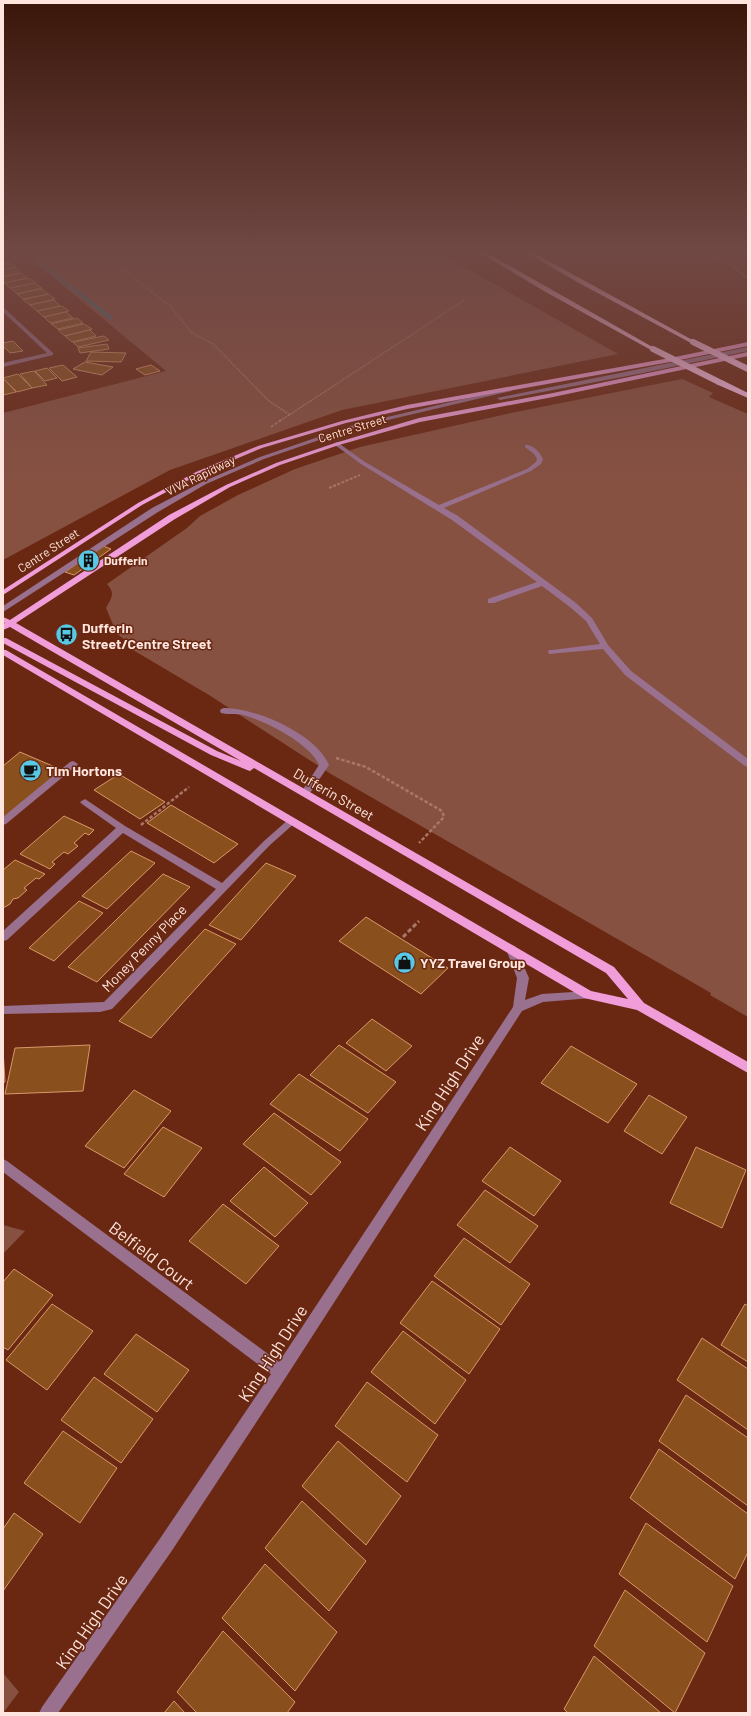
<svg xmlns="http://www.w3.org/2000/svg" width="751" height="1716" font-family="Barlow,sans-serif">
	<style>
		.green { fill: #875141 }
		.lines { fill: none; stroke-linecap: round; stroke-linejoin: round }
		.stream { stroke: #237b90; stroke-width: 3 }
		.building { fill: #894f1c; stroke: #d99868 }
		.path-far3 { stroke: #a87768; stroke-width: 1.5; stroke-dasharray: 2 1; stroke-linecap: butt }
		.path-far2 { stroke: #a87768; stroke-width: 2; stroke-dasharray: 3 1.5; stroke-linecap: butt }
		.path-far1 { stroke: #a87768; stroke-width: 2.5; stroke-dasharray: 3.5 2; stroke-linecap: butt }
		.path { stroke: #a87768; stroke-width: 3; stroke-dasharray: 4.5 2.5; stroke-linecap: butt }
		.minor { fill: #99708d; fill-rule: evenodd }
		.major { fill: #f09dd9; fill-rule: evenodd }
		.highway { fill: #fbbfe9; fill-rule: evenodd }
		.highway-bridge { stroke: #fbbfe9; stroke-width: 6 }
		.labels { text-anchor: middle; dominant-baseline: central; stroke-width: 3; stroke-linejoin: round; paint-order: stroke }
		.far-street-label { font-size: 12px; fill: #ffe5dd; stroke: #6a2813 }
		.far-poi-label { font-size: 12px; font-weight: bold; fill: #ffe5dd; stroke: #6a2813; text-anchor: start }
		.poi-label { font-size: 14px; font-weight: bold; fill: #ffe5dd; stroke: #6a2813; text-anchor: start }
		.street-label { font-size: 14px; fill: #ffe5dd; stroke: #6a2813 }
		.near-street-label { font-size: 17px; fill: #ffe5dd; stroke: #6a2813 }
	</style>
	<rect width="100%" height="100%" fill="#6a2813"/>
	<g class="green">
		<polygon points="25,254 441,254 618,354 342,410 170,470 3,560 3,413 166,371"/>
		<path d="M682,379L713,393L709,397L748,414V1017L710,995L711,993L331,774L209,695L133,650L136,648L117,634L106,608C111,598 116,594 107,584L187,528L200,516L238,495L295,469L360,447L511,413Z"/>
		<polygon points="3,1225 25,1231 3,1254"/>
		<polygon points="3,1673 19,1692 3,1713"/>
	</g>
	<g class="lines">
		<polyline class="stream" points="28,254 111,318"/>
	</g>
	<g class="building">
		<polygon points="10,262 16,267 3,270 3,264"/>
		<polygon points="15,268 21,273 3,276 3,270"/>
		<polygon points="21,273 27,278 5,283 3,281 3,277"/>
		<polygon points="29,278 36,283 10,288 4,283"/>
		<polygon points="35,283 42,288 17,294 11,288"/>
		<polygon points="42,289 48,294 23,299 17,294"/>
		<polygon points="49,294 55,299 30,305 23,300"/>
		<polygon points="54,300 60,306 37,311 30,305"/>
		<polygon points="62,306 69,311 44,317 37,311"/>
		<polygon points="66,312 73,318 50,323 44,317"/>
		<polygon points="77,318 83,323 58,329 51,324"/>
		<polygon points="84,324 92,329 65,336 58,330"/>
		<polygon points="90,330 96,336 72,342 65,336"/>
		<polygon points="104,336 109,340 78,347 73,342"/>
		<polygon points="13,341 23,351 10,353 3,346 3,343"/>
		<polygon points="107,344 109,349 80,353 78,348"/>
		<polygon points="91,352 126,353 121,362 86,361"/>
		<polygon points="85,362 113,367 102,375 73,369"/>
		<polygon points="63,365 77,377 62,381 49,368"/>
		<polygon points="151,365 160,371 145,375 136,369"/>
		<polygon points="47,368 57,378 45,381 35,371"/>
		<polygon points="34,371 47,385 32,388 20,374"/>
		<polygon points="18,374 32,388 17,392 3,378"/>
		<polygon points="3,378 16,392 3,395"/>
		<polygon points="103,546 111,549 74,575 65,572"/>
		<polygon points="20,752 62,770 3,819 3,766"/>
		<polygon points="119,774 165,802 140,819 94,790"/>
		<polygon points="171,805 238,844 214,863 147,823"/>
		<polygon points="64,816 94,830 89,835 85,833 74,843 78,846 68,854 64,852 52,862 55,864 50,869 20,854"/>
		<polygon points="131,851 155,863 107,909 82,896"/>
		<polygon points="15,860 45,874 39,879 36,878 24,888 27,890 18,898 13,899 10,904 3,908 3,870"/>
		<polygon points="266,863 296,876 241,940 209,925"/>
		<polygon points="163,874 190,887 97,982 68,967"/>
		<polygon points="79,901 103,913 54,961 29,948"/>
		<polygon points="366,917 448,968 421,994 339,941"/>
		<polygon points="205,929 236,944 151,1038 119,1021"/>
		<polygon points="372,1019 412,1046 386,1071 346,1043"/>
		<polygon points="90,1045 83,1091 5,1094 15,1048"/>
		<polygon points="339,1045 396,1082 368,1113 310,1075"/>
		<polygon points="571,1046 637,1084 608,1123 541,1083"/>
		<polygon points="3,1050 5,1082 3,1083"/>
		<polygon points="299,1074 368,1119 340,1151 270,1104"/>
		<polygon points="134,1090 171,1111 124,1168 85,1146"/>
		<polygon points="649,1095 687,1117 662,1154 624,1131"/>
		<polygon points="274,1113 341,1162 311,1195 243,1144"/>
		<polygon points="163,1127 202,1148 164,1197 124,1174"/>
		<polygon points="510,1147 561,1181 534,1216 482,1181"/>
		<polygon points="696,1147 746,1170 722,1228 670,1203"/>
		<polygon points="264,1167 308,1203 275,1237 230,1201"/>
		<polygon points="485,1190 538,1226 510,1263 457,1225"/>
		<polygon points="223,1204 279,1246 246,1284 189,1241"/>
		<polygon points="464,1238 530,1284 501,1325 434,1276"/>
		<polygon points="14,1269 53,1295 8,1350 3,1347 3,1282"/>
		<polygon points="432,1281 500,1329 469,1374 400,1323"/>
		<polygon points="52,1304 93,1331 47,1390 6,1360"/>
		<polygon points="745,1304 748,1306 748,1362 721,1345"/>
		<polygon points="403,1331 466,1380 435,1424 371,1372"/>
		<polygon points="136,1334 189,1370 157,1412 104,1374"/>
		<polygon points="702,1338 748,1369 748,1430 677,1380"/>
		<polygon points="94,1377 153,1419 121,1463 61,1420"/>
		<polygon points="367,1382 438,1435 407,1482 335,1426"/>
		<polygon points="686,1395 748,1438 748,1506 659,1441"/>
		<polygon points="63,1431 117,1468 80,1523 24,1483"/>
		<polygon points="338,1441 401,1496 366,1545 302,1486"/>
		<polygon points="659,1449 748,1514 748,1552 735,1579 630,1498"/>
		<polygon points="302,1501 366,1561 329,1611 265,1548"/>
		<polygon points="14,1513 43,1534 3,1591 3,1529"/>
		<polygon points="646,1523 733,1586 707,1642 619,1574"/>
		<polygon points="265,1564 337,1632 295,1691 222,1618"/>
		<polygon points="625,1590 705,1653 675,1713 594,1646"/>
		<polygon points="223,1631 295,1702 287,1713 197,1713 177,1692"/>
		<polygon points="594,1656 661,1713 568,1713 564,1709"/>
		<polygon points="174,1701 185,1713 164,1713"/>
	</g>
	<g class="lines">
		<g class="path-far3">
			<polyline points="103,254 170,306 191,332 213,344 269,401 290,415"/>
			<polyline points="710,254 730,264 748,279"/>
			<polyline points="280,421 466,299"/>
		</g>
		<g class="path-far2">
			<polyline points="271,427 281,420"/>
			<polyline points="329,488 360,475"/>
		</g>
		<g class="path-far1">
			<polyline points="336,758 366,767 442,811 444,817 419,843"/>
			<polyline points="141,825 189,787"/>
		</g>
		<polyline class="path" points="403,937 419,921"/>
		<g class="minor">
			<polygon points="3,307 53,353 53,355 3,367 3,363 47,353 3,312"/>
			<polygon points="748,347 748,351 638,374 500,400 497,398"/>
			<polygon points="509,388 512,390 511,391 354,428 264,459 206,484 158,512 3,612 3,606 152,508 202,482 260,457 350,426"/>
			<path d="M337,442L365,462L439,505L527,469L536,462L537,459L534,454L525,447V445C533,444 540,452 543,459L541,464L531,471L444,508L458,516L576,603L592,618L608,645L631,671L748,759V767L745,766L625,675L603,649L549,654L548,652L549,650H552L600,644L586,621L570,607L542,586L494,603H488V599L537,582L452,520L361,464L335,445V443Z"/>
			<path d="M224,708C256,708 316,734 329,765L308,796H302L300,794L319,765C311,744 264,720 243,715C235,713 228,715 221,713L220,711L221,709Z"/>
			<polygon points="73,761 78,764 76,766 6,824 3,825 3,817 70,762"/>
			<polygon points="85,799 125,826 222,883 264,841 289,819 292,818 297,821 270,845 112,1009 100,1012 3,1014 3,1006 104,1002 216,889 123,833 7,940 3,941 3,931 116,828 82,804 80,802"/>
			<polygon points="511,945 515,946 516,949 529,978 525,1000 542,994 588,991 592,992 594,995 592,998 543,1002 522,1011 286,1377 171,1552 58,1713 39,1713 42,1707 159,1540 271,1374 3,1172 3,1159 7,1161 279,1362 513,1007 517,978 506,949 507,946"/>
		</g>
		<g class="major">
			<polygon points="748,342 748,346 670,362 407,409 346,423 262,448 200,474 142,505 3,595 3,590 138,503 196,472 258,446 342,421 407,405 670,358"/>
			<polygon points="748,352 748,356 553,397 420,422 339,445 280,465 230,487 175,519 16,623 614,967 644,1003 748,1062 748,1073 637,1010 584,998 3,655 3,650 6,650 591,991 628,999 606,973 254,768 250,771 247,770 211,755 3,643 3,638 6,638 217,751 241,761 10,627 3,630 3,624 5,623 3,622 3,617 10,620 169,515 226,485 276,463 335,443 419,418 553,393"/>
		</g>
		<g class="highway">
			<polygon points="482,254 489,254 656,349 651,350 544,291"/>
			<polygon points="529,254 536,254 696,342 691,343 579,283"/>
			<polygon points="716,380 722,380 748,393 748,398 716,384"/>
		</g>
		<g class="highway-bridge">
			<polyline points="693,342 748,369"/>
			<polyline points="653,349 719,382"/>
		</g>
	</g>
	<linearGradient id="sky" x2="0" y2="1"><stop stop-color="#3a160a"/><stop offset="0.51" stop-color="#704844"/><stop offset="1" stop-color="#704844" stop-opacity="0"/></linearGradient>
	<rect width="751" height="494" fill="url(#sky)"/>
	<defs>
		<symbol id="building-disc" viewBox="-11 -11 22 22"><circle r="9.5" fill="#59c8e5" stroke="#6a2813"/><path d="M-4-6H4V6H1V3H-1V6H-4ZM-2.5-4.3h1.7v1.8h-1.7ZM.8-4.3h1.7v1.8H.8ZM-2.5-1h1.7V.8h-1.7ZM.8-1h1.7V.8H.8Z" fill="#111"/></symbol>
		<symbol id="bus-disc" viewBox="-11 -11 22 22"><circle r="9.5" fill="#59c8e5" stroke="#6a2813"/><path d="M-5-6H5V4H4V6H2V4H-2V6H-4V4H-5ZM-3.5-4V0h7V-4ZM-3.5 1.2v1.5H-2V1.2ZM2 1.2v1.5H3.5V1.2Z" fill="#111"/></symbol>
		<symbol id="cafe-disc" viewBox="-11 -11 22 22"><circle r="9.5" fill="#59c8e5" stroke="#6a2813"/><path d="M-5.5-4.5H6V0H3Q3 3.5 0 3.5H-2.5Q-5.5 3.5-5.5 0ZM3-3.2v2h1.7v-2ZM-6 4.5H4V6H-6Z" fill="#111"/></symbol>
		<symbol id="shop-disc" viewBox="-11 -11 22 22"><circle r="9.5" fill="#59c8e5" stroke="#6a2813"/><path d="M-5-2.5h2.3a2.7 3.5 0 0 1 5.4 0H5L5.5 6h-11ZM-1.5-2.5h3a1.5 2.3 0 0 0-3 0Z" fill="#111"/></symbol>
	</defs>
	<g fill-rule="evenodd">
		<use href="#building-disc" x="76" y="548" width="25" height="25"/>
		<use href="#bus-disc" x="54" y="622" width="25" height="25"/>
		<use href="#cafe-disc" x="18" y="758" width="25" height="25"/>
		<use href="#shop-disc" x="392" y="950" width="25" height="25"/>
	</g>
	<g class="labels">
		<g class="far-street-label">
			<text transform="translate(352 428) rotate(-17)">Centre Street</text>
			<text transform="translate(200 475) rotate(-26)">VIVA Rapidway</text>
			<text transform="translate(48 550) rotate(-33)">Centre Street</text>
		</g>
		<g class="far-poi-label">
			<text x="104" y="560">Dufferin</text>
		</g>
		<g class="poi-label">
			<text x="82" y="627">Dufferin<tspan x="82" dy="16">Street/Centre Street</tspan></text>
			<text x="46" y="770">Tim Hortons</text>
			<text x="420" y="962">YYZ Travel Group</text>
		</g>
		<g class="street-label">
			<text transform="translate(334 794) rotate(30)">Dufferin Street</text>
			<text transform="translate(144 948) rotate(-46)">Money Penny Place</text>
		</g>
		<g class="near-street-label">
			<text transform="translate(449 1082) rotate(-57)">King High Drive</text>
			<text transform="translate(152 1255) rotate(37)">Belfield Court</text>
			<text transform="translate(272 1353) rotate(-57)">King High Drive</text>
			<text transform="translate(91 1621) rotate(-55)">King High Drive</text>
		</g>
	</g>
	<rect width="751" height="1716" fill="none" stroke="#ffe5dd" stroke-width="8"/>
</svg>
